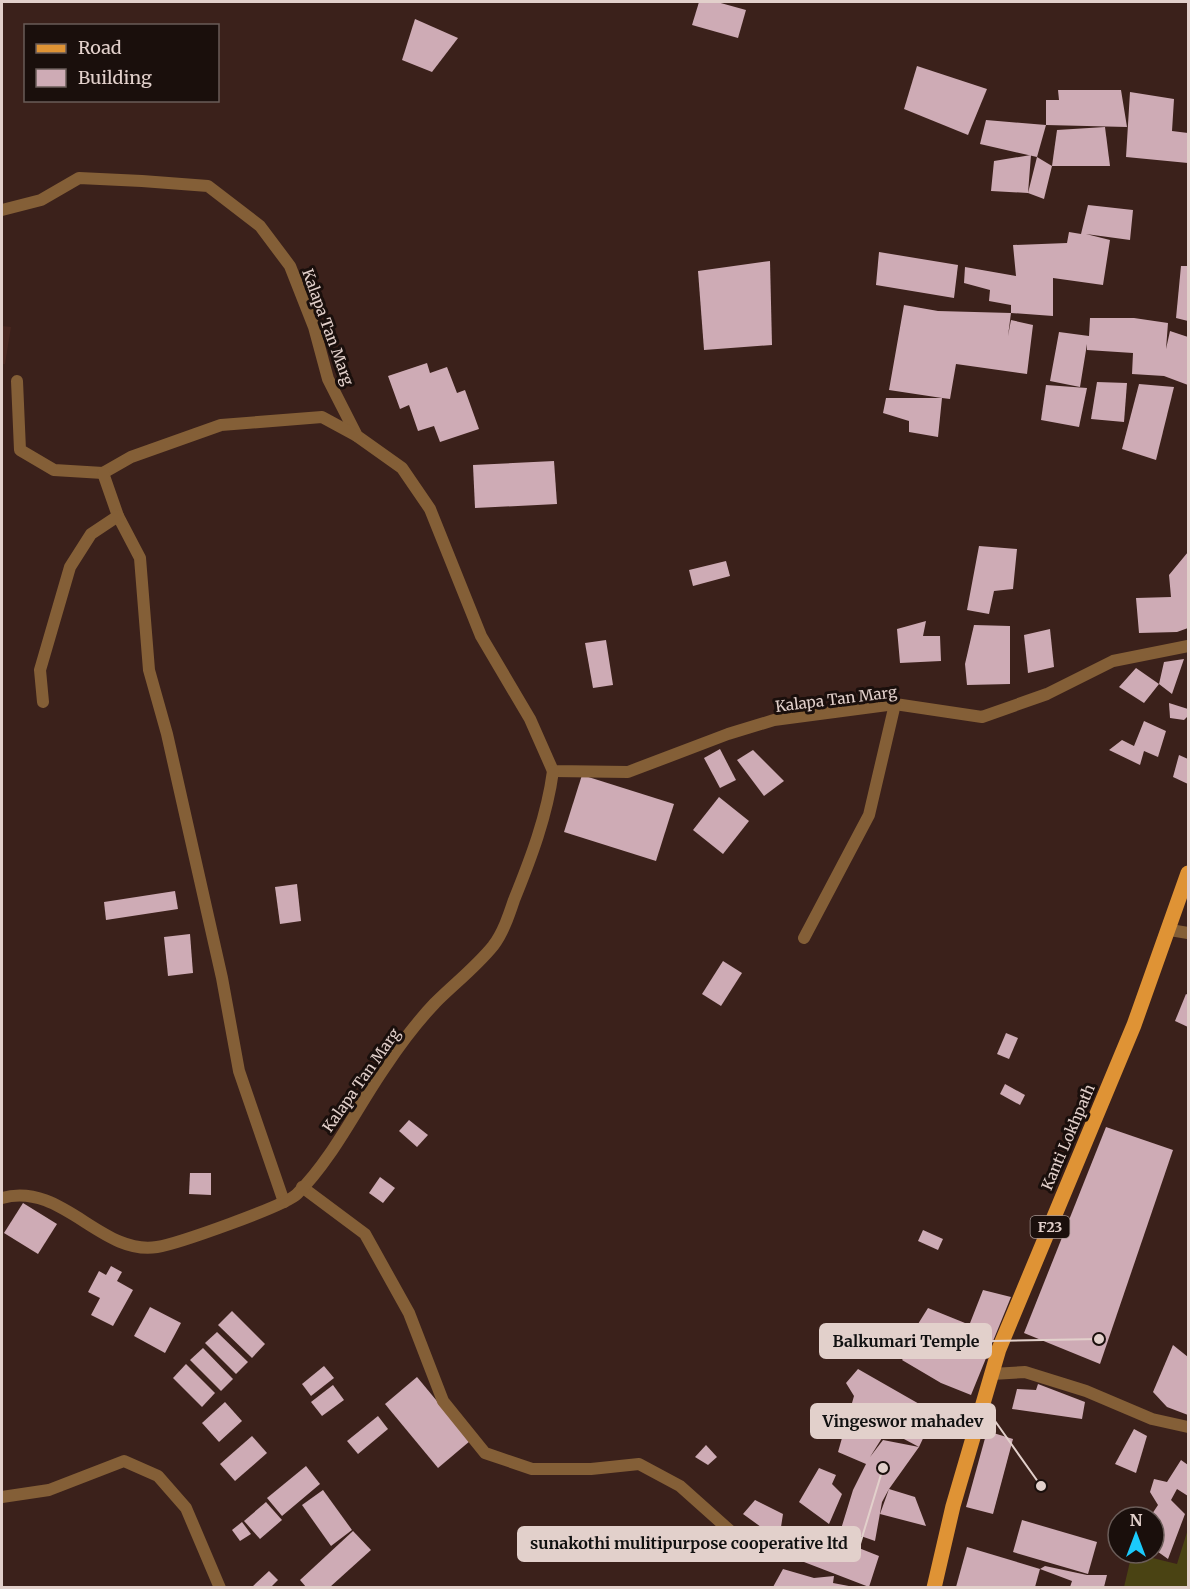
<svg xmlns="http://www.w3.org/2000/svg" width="1190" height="1589" font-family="Merriweather,serif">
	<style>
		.built { fill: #48261f }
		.green { fill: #4a4313 }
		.building { fill: #ceabb5 }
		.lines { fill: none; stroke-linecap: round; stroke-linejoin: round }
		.service { stroke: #845f37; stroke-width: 12 }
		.minor { stroke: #845f37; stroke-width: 12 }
		.primary { stroke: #df9335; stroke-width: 15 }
		.labels { text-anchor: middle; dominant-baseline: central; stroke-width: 6; stroke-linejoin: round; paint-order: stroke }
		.shield { fill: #1a0f0c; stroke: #a69692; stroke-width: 1.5 }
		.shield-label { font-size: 14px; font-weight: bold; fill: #e2d0cb }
		.street-label { font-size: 15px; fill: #e2d0cb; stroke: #1a0f0c }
		.leader { fill: none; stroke: #e2d0cb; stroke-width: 2 }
		.callout-dot { fill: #e2d0cb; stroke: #1a0f0c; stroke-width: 2 }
		.callout { fill: #e2d0cb; stroke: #e2d0cb; stroke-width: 2 }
		.callout-label { font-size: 16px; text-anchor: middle; font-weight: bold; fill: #111 }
	</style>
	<rect width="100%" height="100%" fill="#3b211b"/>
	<polygon class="built" points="2,326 11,327 5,364 2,364"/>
	<polygon class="green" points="1188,1529 1188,1587 1124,1587 1132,1553 1177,1564"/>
	<g class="building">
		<polygon points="699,2 717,2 746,10 738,38 692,25"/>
		<polygon points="415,19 458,38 432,72 402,60"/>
		<polygon points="917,66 987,89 968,135 904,109"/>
		<polygon points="1058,90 1121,90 1127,127 1046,125 1046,100 1059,100"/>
		<polygon points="1130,92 1174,99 1172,131 1188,133 1188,163 1126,157"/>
		<polygon points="986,120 1046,125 1037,157 980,144"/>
		<polygon points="1105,127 1110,166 1052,166 1057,130"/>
		<polygon points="1031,155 1028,193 1037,157 1052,166 1044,199 1028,193 991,191 994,161"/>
		<polygon points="1088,205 1133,210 1130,240 1086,234 1110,240 1103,285 1053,278 1053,316 1011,313 1011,305 989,301 990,290 964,283 965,267 1016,276 1013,245 1067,243 1069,232 1081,234"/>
		<polygon points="879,252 958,265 954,298 876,285"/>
		<polygon points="770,261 772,345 704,350 698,271"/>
		<polygon points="1181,266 1188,266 1188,321 1176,318"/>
		<polygon points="904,305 938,311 1011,313 1008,336 1011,320 1033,325 1027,374 956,364 950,399 942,398 938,437 909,432 909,421 883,413 886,398 942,398 889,390"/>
		<polygon points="1090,318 1134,318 1168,323 1166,349 1170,331 1188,337 1188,385 1164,376 1132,374 1133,353 1087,350 1087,344 1080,387 1050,381 1059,332 1089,336"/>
		<polygon points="427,363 430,373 447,367 457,393 465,390 479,429 440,442 434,426 418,431 409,405 400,409 388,376"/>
		<polygon points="1097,382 1127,383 1124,422 1091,419"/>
		<polygon points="1139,384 1174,387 1156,460 1122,449"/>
		<polygon points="1046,385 1087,388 1079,427 1041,420"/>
		<polygon points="554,461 557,504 475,508 473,465"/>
		<polygon points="979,546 1017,549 1013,589 994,591 989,614 967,610"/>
		<polygon points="1188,552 1188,628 1177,632 1139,633 1136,598 1171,597 1169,575"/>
		<polygon points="726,561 730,576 693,586 689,570"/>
		<polygon points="926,621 923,636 940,636 941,661 900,663 897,629"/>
		<polygon points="974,625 1010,626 1010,684 967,685 965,664"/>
		<polygon points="1050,629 1054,667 1028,673 1024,635"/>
		<polygon points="606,640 613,685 593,688 585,643"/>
		<polygon points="1184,659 1172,694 1159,684 1144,703 1119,687 1136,668 1159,684 1164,662"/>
		<polygon points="1169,703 1188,709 1188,716 1184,720 1170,718"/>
		<polygon points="1144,721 1166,731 1158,757 1144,751 1140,765 1109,750 1122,740 1134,746"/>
		<polygon points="720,749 736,780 720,788 704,758"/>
		<polygon points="753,750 784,781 764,796 737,760"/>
		<polygon points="1179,755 1188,759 1188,784 1173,777"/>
		<polygon points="582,775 674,804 656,861 564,832"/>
		<polygon points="719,797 749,821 723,854 693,830"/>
		<polygon points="297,884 301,921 280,924 275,887"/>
		<polygon points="175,891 178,909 106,920 104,902"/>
		<polygon points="190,934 193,973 168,976 164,937"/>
		<polygon points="723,961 742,973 721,1006 702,994"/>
		<polygon points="1186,994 1188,995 1188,1027 1175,1021"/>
		<polygon points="1006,1033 1018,1038 1009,1059 997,1054"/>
		<polygon points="1005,1084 1025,1095 1020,1105 1000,1094"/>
		<polygon points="409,1120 428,1135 417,1147 399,1131"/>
		<polygon points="1106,1127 1173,1150 1100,1364 1024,1333"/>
		<polygon points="190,1173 211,1173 211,1195 189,1194"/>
		<polygon points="380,1177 395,1188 383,1203 369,1193"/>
		<polygon points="23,1203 57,1224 38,1254 4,1233"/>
		<polygon points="923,1230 943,1239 938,1250 918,1241"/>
		<polygon points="111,1266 122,1272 117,1281 133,1290 113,1326 91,1315 100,1298 88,1292 99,1271 106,1275"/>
		<polygon points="983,1290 1011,1297 971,1395 941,1383 902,1360 914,1344 908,1340 928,1308 965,1323 957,1345 961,1346"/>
		<polygon points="150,1307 181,1323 165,1353 134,1336"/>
		<polygon points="232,1311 265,1344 252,1358 218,1325"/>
		<polygon points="217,1332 248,1362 236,1374 205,1343"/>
		<polygon points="1173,1345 1188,1357 1188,1415 1167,1407 1153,1392"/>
		<polygon points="203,1348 233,1379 221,1391 190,1360"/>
		<polygon points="186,1364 215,1393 202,1407 173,1378"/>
		<polygon points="324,1366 334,1378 311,1396 302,1384"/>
		<polygon points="858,1369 935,1413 919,1447 887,1430 870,1457 883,1440 919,1447 889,1489 915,1497 926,1526 880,1514 889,1489 882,1502 875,1541 841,1529 853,1490 866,1464 838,1452 854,1396 846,1383"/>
		<polygon points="417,1377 470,1441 438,1468 385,1404"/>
		<polygon points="1038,1384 1085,1402 1082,1419 1012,1409 1017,1389 1036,1390"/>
		<polygon points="333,1385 344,1400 322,1416 311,1402"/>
		<polygon points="225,1402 242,1421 219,1442 202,1423"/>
		<polygon points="378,1416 388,1429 358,1454 347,1441"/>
		<polygon points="1134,1429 1147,1436 1136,1473 1115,1464"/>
		<polygon points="987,1431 1013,1439 993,1514 966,1507"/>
		<polygon points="252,1436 267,1453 235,1481 220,1464"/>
		<polygon points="706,1445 717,1457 708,1465 695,1457"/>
		<polygon points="1181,1460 1188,1465 1188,1496 1177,1489 1171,1500 1185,1514 1168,1559 1154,1549 1154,1517 1150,1517 1158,1505 1150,1492 1154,1479 1167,1482"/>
		<polygon points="306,1466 320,1484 282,1516 267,1498"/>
		<polygon points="819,1468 836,1475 832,1484 842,1494 829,1524 799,1502"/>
		<polygon points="323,1490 352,1530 331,1546 302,1505"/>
		<polygon points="755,1500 783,1514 779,1540 784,1529 811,1529 879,1556 869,1587 804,1562 776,1547 779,1540 743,1514"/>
		<polygon points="266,1502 282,1520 260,1539 244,1521"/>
		<polygon points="1022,1520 1097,1542 1088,1574 1013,1552"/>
		<polygon points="242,1522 251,1534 240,1541 232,1530"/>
		<polygon points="353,1531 371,1550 330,1587 306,1587 300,1580"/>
		<polygon points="967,1547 1040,1569 1035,1587 956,1587"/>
		<polygon points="1045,1566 1087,1575 1107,1575 1104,1587 1070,1587 1072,1581 1040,1569"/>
		<polygon points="783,1569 814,1578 834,1576 833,1583 854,1587 773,1587"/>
		<polygon points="269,1571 278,1580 271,1587 252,1587"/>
	</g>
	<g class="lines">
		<g class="service">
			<polyline points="2,210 41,200 79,178 142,181 208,186 260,226 290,266 314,327 328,379 357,436 402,468 430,509 481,636 530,719 553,771 628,772 728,734 774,720 895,704 982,717 1047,694 1113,661 1188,646"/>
			<polyline points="17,381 20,450 54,470 103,473 131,457 221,425 322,417 357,436"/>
			<polyline points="103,473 118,516 140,558 149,670 167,734 222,978 239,1071 284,1202"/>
			<polyline points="43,702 40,670 70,567 91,534 118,516"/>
			<polyline points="804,938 869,815 895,704"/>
			<polyline points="302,1187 365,1234 409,1313 443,1401 485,1453 532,1469 591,1469 639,1464 680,1486 755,1553"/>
			<path d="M2,1198C62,1181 101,1256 157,1247C177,1244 285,1206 297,1194C333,1158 356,1109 385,1067C399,1046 417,1022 435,1003C454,984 476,967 493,946C503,933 509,915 514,900C531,858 547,816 553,771"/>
		</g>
		<g class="minor">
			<polyline points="1170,930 1188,933"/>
			<polyline points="992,1374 1025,1372 1086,1391 1152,1419 1188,1427"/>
			<polyline points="2,1497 49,1490 124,1461 158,1476 186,1508 220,1588"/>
		</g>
		<polyline class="primary" points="934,1588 953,1506 999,1349 1134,1025 1188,873"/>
	</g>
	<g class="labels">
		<rect class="shield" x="1030.5" y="1216" width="39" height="22" rx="4.5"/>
		<g class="shield-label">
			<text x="1050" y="1227">F23</text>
		</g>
		<g class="street-label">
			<text transform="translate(328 327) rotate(70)">Kalapa Tan Marg</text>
			<text transform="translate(836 699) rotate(-7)">Kalapa Tan Marg</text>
			<text transform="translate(361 1080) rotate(-55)">Kalapa Tan Marg</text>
			<text transform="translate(1068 1137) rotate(-67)">Kanti Lokhpath</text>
		</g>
	</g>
	<path class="leader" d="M1099 1339L991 1341M1041 1486L995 1421M883 1468L860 1544"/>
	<g class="callout-dot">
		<circle cx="1099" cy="1339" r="6"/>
		<circle cx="1041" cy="1486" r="6"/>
		<circle cx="883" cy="1468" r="6"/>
	</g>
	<g class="callout">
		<rect x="820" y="1324" width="171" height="34" rx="6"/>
		<rect x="811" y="1404" width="184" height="34" rx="6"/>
		<rect x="518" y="1527" width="342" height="34" rx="6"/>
	</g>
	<g class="callout-label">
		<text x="906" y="1347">Balkumari Temple</text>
		<text x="903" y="1427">Vingeswor mahadev</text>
		<text x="689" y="1549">sunakothi mulitipurpose cooperative ltd</text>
	</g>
	<rect width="1190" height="1589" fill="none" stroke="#e2d0cb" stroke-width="6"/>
	<rect x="24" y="24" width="195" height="78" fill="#1a0f0c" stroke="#6a5c58" stroke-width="1.5"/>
	<rect x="36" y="44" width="30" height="9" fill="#df9335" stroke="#6a5c58" stroke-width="1.5"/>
	<text x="78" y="54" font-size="18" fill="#e2d0cb">Road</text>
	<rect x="36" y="69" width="30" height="18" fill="#ceabb5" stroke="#6a5c58" stroke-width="1.5"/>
	<text x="78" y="84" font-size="18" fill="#e2d0cb">Building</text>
	<g transform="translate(1136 1535)"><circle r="28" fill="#1a0f0c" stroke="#6a5c58" stroke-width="1.5"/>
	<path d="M0-4.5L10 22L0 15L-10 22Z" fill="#1bcafc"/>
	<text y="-9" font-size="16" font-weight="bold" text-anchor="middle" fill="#e2d0cb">N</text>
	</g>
</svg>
